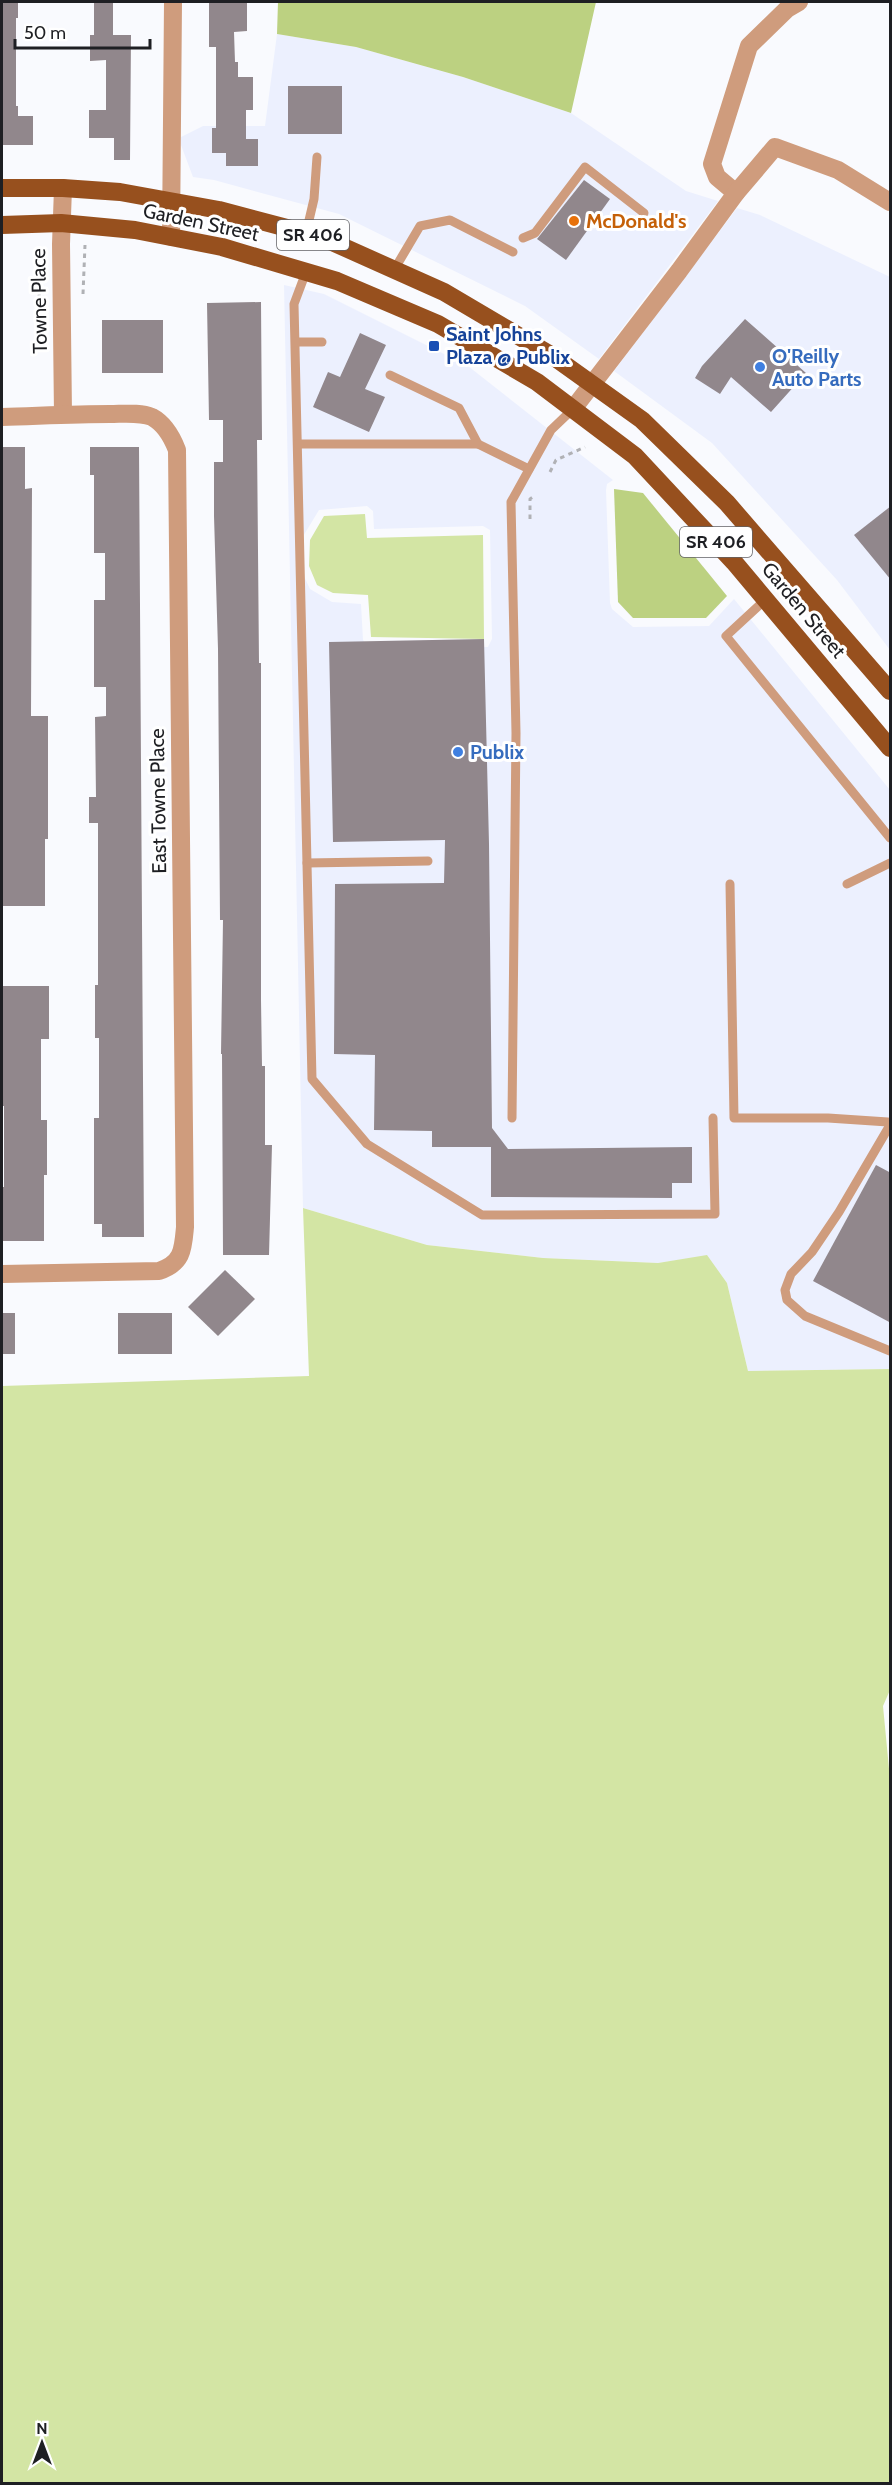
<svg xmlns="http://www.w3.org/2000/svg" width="892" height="2485" font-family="Cabin,sans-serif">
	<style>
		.built { fill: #ecf0fe; fill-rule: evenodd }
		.green { fill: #d3e5a4 }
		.forest { fill: #bcd181 }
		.building { fill: #91878c }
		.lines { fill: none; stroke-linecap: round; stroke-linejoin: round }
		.path { stroke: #b0b1b5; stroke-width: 3; stroke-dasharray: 4.5 4.5; stroke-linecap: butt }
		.lane { stroke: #cf9c7d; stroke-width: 9 }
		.street { stroke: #cf9c7d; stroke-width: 18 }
		.primary { stroke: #97501e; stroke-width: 18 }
		.food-dot { fill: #e8710a; stroke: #fff; stroke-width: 2 }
		.transit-dot { fill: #1a4fb4; stroke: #fff; stroke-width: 2 }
		.shop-dot { fill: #3f7fe0; stroke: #fff; stroke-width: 2 }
		.labels { text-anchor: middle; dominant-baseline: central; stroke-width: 6; stroke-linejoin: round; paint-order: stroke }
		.shield { fill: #fff; stroke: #626265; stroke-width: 1.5 }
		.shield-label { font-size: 18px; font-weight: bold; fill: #1e1f23 }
		.food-label { font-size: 20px; font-weight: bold; fill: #c56008; stroke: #fff; text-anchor: start }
		.street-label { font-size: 20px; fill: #1e1f23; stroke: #fff }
		.transit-label { font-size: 20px; font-weight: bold; fill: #164399; stroke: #fff; text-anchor: start }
		.shop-label { font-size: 20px; font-weight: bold; fill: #366cbe; stroke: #fff; text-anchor: start }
	</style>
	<rect width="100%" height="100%" fill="#f9fafe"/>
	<g class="built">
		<polygon points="277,34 356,47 463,77 571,113 686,191 718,201 599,359 525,306 339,214 214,180 193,177 181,145 181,137 203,126 265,126"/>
		<polygon points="737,208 760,215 890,277 890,650 837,580 712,443 614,371"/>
		<path d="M284,285L324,294L468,366L613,480L607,484L606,490L610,603L612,609L633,627L709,626L734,599L890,790V1369L748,1371L727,1283L707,1256L658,1263L543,1258L427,1245L303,1208ZM367,506L373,511L374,529L483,526L490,530L492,639L488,647L366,644L363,640L361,604L332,602L310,589L301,570L302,538L319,510Z"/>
	</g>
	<g class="green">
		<polygon points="365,514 367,538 483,535 484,639 371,637 368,595 333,593 317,585 309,566 310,540 324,516"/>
		<polygon points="303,1208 427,1245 543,1258 658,1263 707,1255 727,1283 748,1371 890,1369 890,1690 883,1706 890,1779 890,2483 2,2483 2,1386 309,1376"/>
	</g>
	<g class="forest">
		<polygon points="278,2 596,2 571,113 463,77 356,47 277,34"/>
		<polygon points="614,489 643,493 727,596 706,618 633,618 618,602"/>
	</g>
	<g class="building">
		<polygon points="2,2 18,2 18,18 16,18 16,106 18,106 18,116 33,116 33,145 2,145"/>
		<polygon points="94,2 113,2 113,35 131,35 130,160 114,160 114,138 89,138 89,110 106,110 106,60 90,61 90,35 94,35"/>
		<polygon points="209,2 247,2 247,31 234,32 235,62 238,62 238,77 253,77 253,110 246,110 246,139 258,139 258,166 226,166 226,153 212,153 212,128 216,128 216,47 209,47"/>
		<rect x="288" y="86" width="54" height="48"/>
		<polygon points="584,180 610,199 566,260 537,239"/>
		<polygon points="261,302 262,440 257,440 259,663 261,663 261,1000 262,1066 265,1066 265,1145 272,1145 269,1255 223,1255 222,1054 221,1054 223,920 220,920 218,649 214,516 214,462 223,462 223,420 209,420 207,303"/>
		<polygon points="745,319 806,373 771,412 731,377 720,394 695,378 702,366"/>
		<rect x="102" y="320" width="61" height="53"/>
		<polygon points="360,333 386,345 365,389 385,397 369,432 313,407 328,372 340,377"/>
		<polygon points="2,447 25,447 25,489 32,488 31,716 48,716 48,839 45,839 45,906 2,906"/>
		<polygon points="90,447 139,447 144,1237 102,1237 102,1224 94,1224 94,1118 99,1118 99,1038 95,1038 95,985 98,985 98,823 89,823 89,797 96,797 95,717 106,716 106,687 94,687 94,600 105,600 105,553 94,553 94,475 90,475"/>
		<polygon points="891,506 891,580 854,535"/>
		<polygon points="484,639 489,844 492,1128 508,1149 692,1147 692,1183 672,1183 672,1198 491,1197 491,1147 432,1147 432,1131 374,1130 375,1055 334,1054 335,884 444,883 445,840 333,842 329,642"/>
		<polygon points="3,986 49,986 49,1039 41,1039 41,1120 47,1120 47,1175 44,1175 44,1241 2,1241 2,1187 4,1187 4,1106 2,1106"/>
		<polygon points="876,1165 891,1173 891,1323 813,1281"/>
		<polygon points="225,1270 255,1299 218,1336 188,1307"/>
		<rect x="2" y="1313" width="13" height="41"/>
		<rect x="118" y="1313" width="54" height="41"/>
	</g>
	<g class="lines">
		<g class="path">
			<polyline points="83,294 85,245"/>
			<polyline points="39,306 40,244"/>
			<polyline points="550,472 556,460 585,447"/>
			<polyline points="530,519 530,499 533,497"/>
		</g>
		<g class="lane">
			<polyline points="306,233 314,199 317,157"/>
			<polyline points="523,238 535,233 585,167 644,213"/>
			<polyline points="394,270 420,226 450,220 513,252"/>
			<polyline points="306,272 294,304 312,1079 367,1144 482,1215 715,1214 713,1118"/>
			<polyline points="296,342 322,342"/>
			<polyline points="390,375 459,408 478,444"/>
			<polyline points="298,444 478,444 529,469"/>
			<polyline points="766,599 726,636 890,838"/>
			<polyline points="307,863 428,861"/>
			<polyline points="730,884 734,1118 828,1118 888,1122 890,1124"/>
			<polyline points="847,884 890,863"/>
			<polyline points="512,1118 516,733 511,502 551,430 573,409"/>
			<polyline points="890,1125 839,1212 812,1252 791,1274 785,1290 787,1300 805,1316 890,1351"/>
		</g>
		<g class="street">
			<polyline points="63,188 61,244 63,414"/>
			<polyline points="736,193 717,177 712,164 749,46 787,9 799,2"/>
			<polyline points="171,237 173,2"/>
			<polyline points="573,409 679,271 736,193 775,147 838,170 890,202"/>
			<path d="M2,417C38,416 74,414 110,414C123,414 140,412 152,417C165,424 172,437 177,450L185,1227C183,1249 183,1263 159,1271L2,1274"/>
		</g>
		<g class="primary">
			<polyline points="2,188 63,188 120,192 219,210 321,237 444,292 554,357 642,420 727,503 890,691"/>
			<polyline points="2,225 61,223 135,230 222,247 337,281 438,324 537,382 635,456 734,562 890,748"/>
		</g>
	</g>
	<circle class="food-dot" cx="574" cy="221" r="6"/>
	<rect class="transit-dot" x="428" y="340" width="12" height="12" rx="3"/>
	<g class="shop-dot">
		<circle cx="760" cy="367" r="6"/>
		<circle cx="458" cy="752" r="6"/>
	</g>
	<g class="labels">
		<g class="shield">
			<rect x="277" y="220" width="72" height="30" rx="4.5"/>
			<rect x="680" y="527" width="72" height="30" rx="4.5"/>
		</g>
		<g class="shield-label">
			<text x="313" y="235">SR 406</text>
			<text x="716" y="542">SR 406</text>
		</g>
		<g class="food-label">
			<text x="586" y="221">McDonald's</text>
		</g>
		<g class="street-label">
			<text transform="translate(201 222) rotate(12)">Garden Street</text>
			<text transform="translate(39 301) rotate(-91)">Towne Place</text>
			<text transform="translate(804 610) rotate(50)">Garden Street</text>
			<text transform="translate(158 801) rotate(-91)">East Towne Place</text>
		</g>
		<g class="transit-label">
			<text x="446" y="334">Saint Johns<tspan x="446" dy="23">Plaza @ Publix</tspan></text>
		</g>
		<g class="shop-label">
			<text x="772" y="356">O'Reilly<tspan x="772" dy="23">Auto Parts</tspan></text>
			<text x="470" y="752">Publix</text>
		</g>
	</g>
	<rect width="892" height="2485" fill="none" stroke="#1e1f23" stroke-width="6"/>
	<g transform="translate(42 2443)" stroke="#ffffff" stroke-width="4.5" paint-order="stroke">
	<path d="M0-4.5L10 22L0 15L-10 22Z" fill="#1e1f23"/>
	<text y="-9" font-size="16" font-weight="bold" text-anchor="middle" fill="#1e1f23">N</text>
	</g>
	<path d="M15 39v9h135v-9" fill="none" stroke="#1e1f23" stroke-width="3"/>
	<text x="24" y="39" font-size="18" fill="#1e1f23" stroke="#ffffff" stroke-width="4.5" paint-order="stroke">50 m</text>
</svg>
